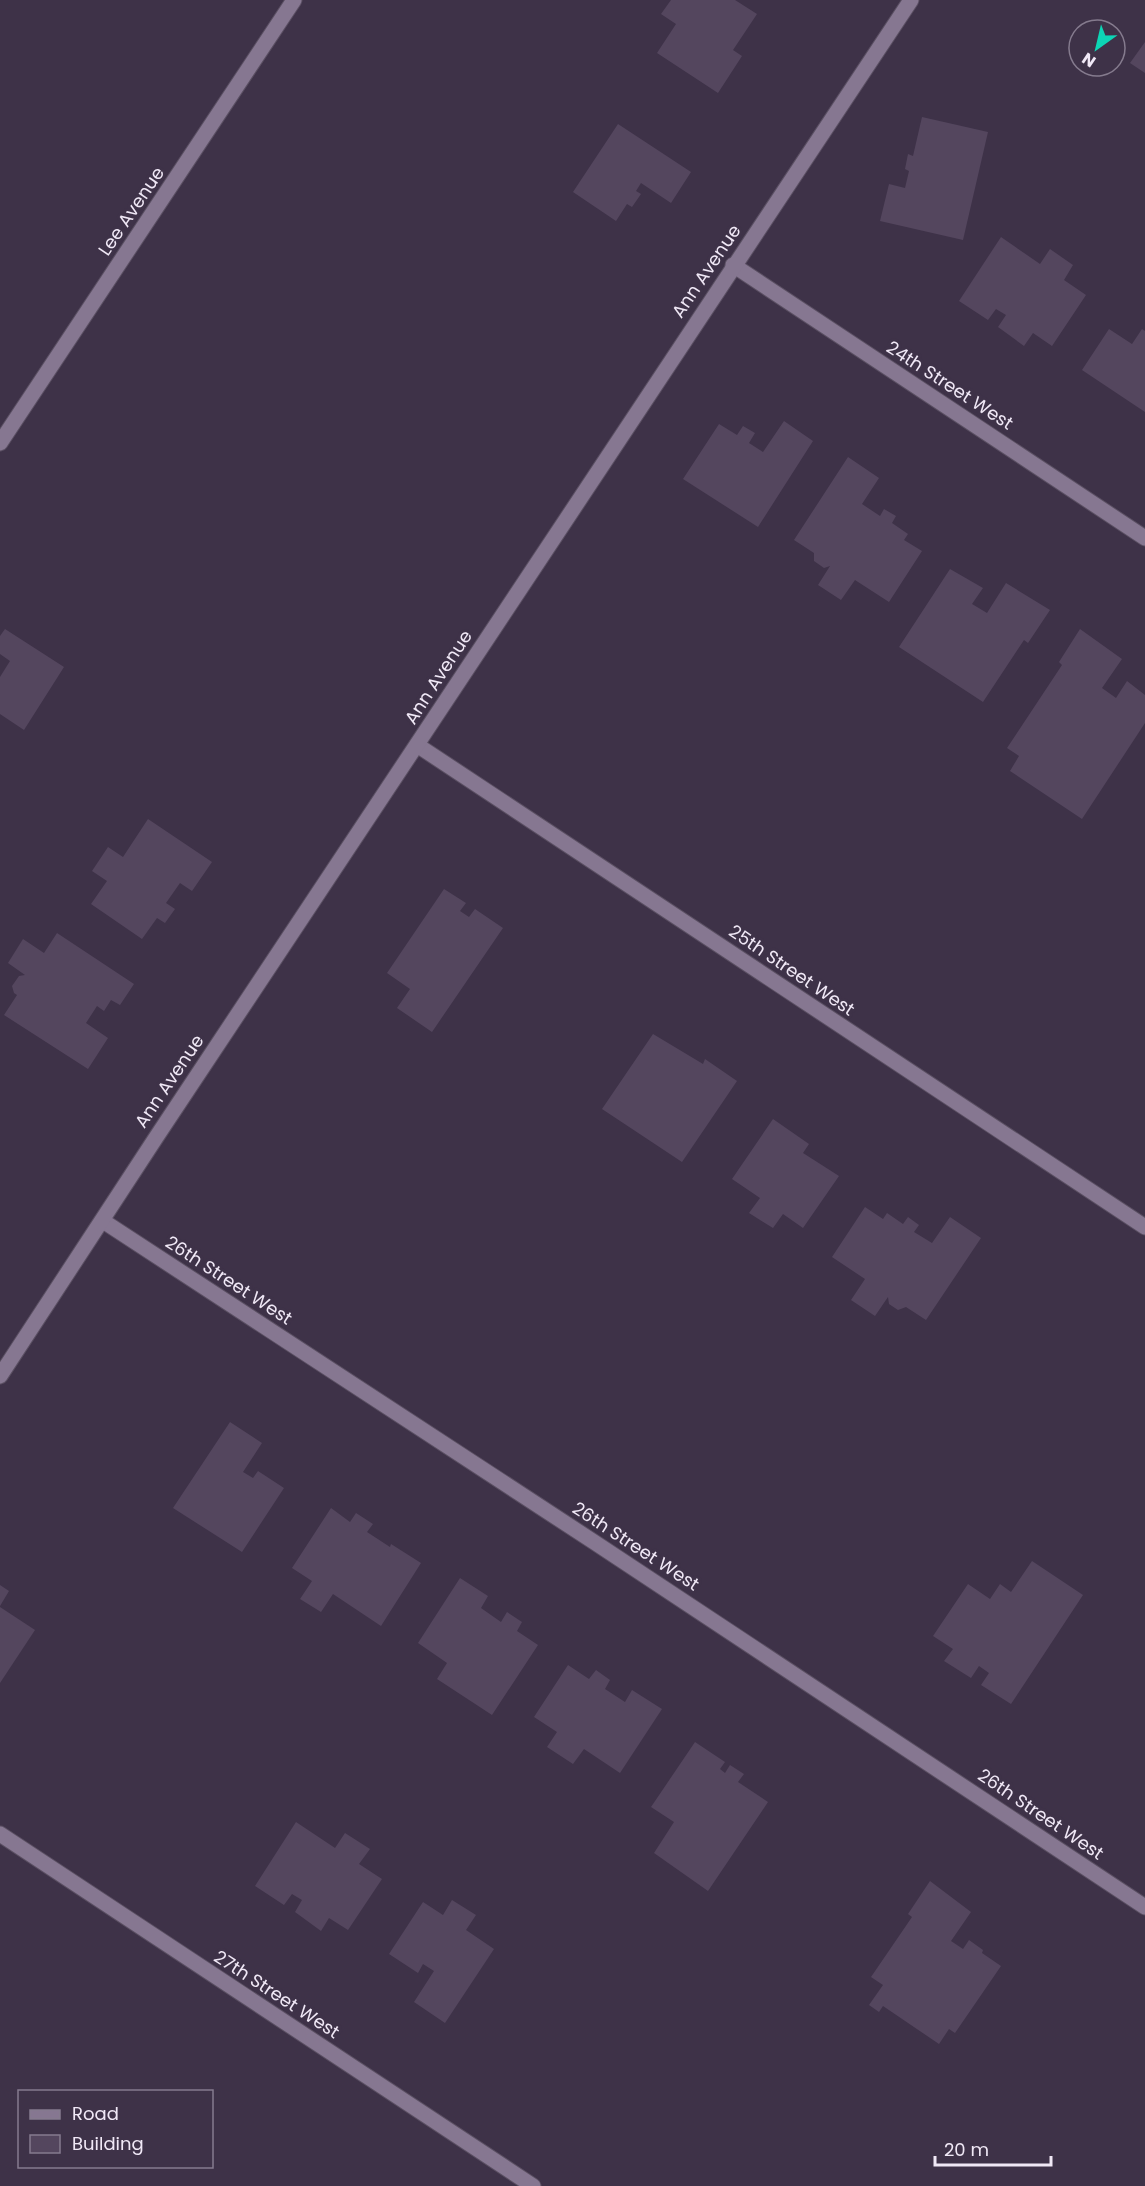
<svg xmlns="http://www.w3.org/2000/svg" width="1145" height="2186" font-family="Poppins,sans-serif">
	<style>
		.building { fill: #54465e }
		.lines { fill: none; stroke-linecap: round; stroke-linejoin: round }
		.street-casing { stroke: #5a4f62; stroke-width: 17 }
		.street { stroke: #867791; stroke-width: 15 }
		.labels { text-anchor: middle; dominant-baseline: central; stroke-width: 6; stroke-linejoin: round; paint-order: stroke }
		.street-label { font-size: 18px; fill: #f0e8f6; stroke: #3e3248 }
	</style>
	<rect width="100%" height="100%" fill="#3e3248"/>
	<g class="building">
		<polygon points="671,0 735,0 757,14 733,50 742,56 718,93 657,53 676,24 661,14"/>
		<polygon points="1145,42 1145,73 1130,63"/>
		<polygon points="922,117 988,132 963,240 880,221 889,184 905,188 909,171 905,169 908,154 913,156"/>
		<polygon points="618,124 691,172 671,203 641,183 636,191 641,194 632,207 627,204 616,221 573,192"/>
		<polygon points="1001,237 1040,264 1050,249 1073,265 1064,280 1086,295 1052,346 1033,333 1024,346 998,327 1006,315 996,309 988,320 959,301"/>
		<polygon points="1109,329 1132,344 1142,329 1145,331 1145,412 1082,370"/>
		<polygon points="784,421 813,441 758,527 683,479 719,424 737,435 743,426 755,433 749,443 763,452"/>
		<polygon points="848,457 879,478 862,504 880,516 884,509 896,516 892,523 908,534 904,540 922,551 889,602 855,580 841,600 818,585 830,566 824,568 814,561 814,553 794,540"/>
		<polygon points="950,569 983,588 972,604 987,613 1006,583 1050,610 1028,643 1024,640 983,702 899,647"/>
		<polygon points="5,629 64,667 24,730 0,714 0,677 10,661 0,654 0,636"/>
		<polygon points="1080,629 1122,659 1102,688 1116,698 1127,681 1145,695 1145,723 1082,819 1010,771 1019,756 1007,748 1062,665 1059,662"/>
		<polygon points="148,819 212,862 192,891 180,883 166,903 175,909 165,923 157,918 142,939 91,904 107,881 92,871 108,847 123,857"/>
		<polygon points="444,889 466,903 460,911 469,917 475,909 503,928 432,1032 397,1008 410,989 387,973"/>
		<polygon points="57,933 134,984 120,1005 111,1000 104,1011 97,1006 86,1023 108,1038 88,1069 4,1015 17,995 14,993 12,986 19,976 25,975 8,963 23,939 44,953"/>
		<polygon points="653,1034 703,1064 705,1059 737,1081 682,1162 602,1109"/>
		<polygon points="773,1119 809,1144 803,1153 839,1176 803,1228 783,1214 773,1228 749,1213 760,1198 732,1179"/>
		<polygon points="865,1207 883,1219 887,1213 903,1224 908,1217 919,1225 914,1232 932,1243 950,1217 981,1238 926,1320 906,1307 898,1310 889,1304 888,1297 875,1316 851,1300 865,1279 832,1257"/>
		<polygon points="230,1422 262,1443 243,1472 253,1478 258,1471 284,1488 242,1552 173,1508"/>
		<polygon points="331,1508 350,1522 356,1513 373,1524 367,1532 390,1547 391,1544 421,1563 381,1626 333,1594 321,1612 300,1599 312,1581 292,1568"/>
		<polygon points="1032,1561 1083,1595 1011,1704 981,1685 989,1673 979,1666 971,1678 944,1661 953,1649 933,1636 968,1584 990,1599 1000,1584 1011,1592"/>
		<polygon points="460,1578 488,1596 481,1608 501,1622 507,1612 522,1622 517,1631 538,1645 492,1715 437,1679 447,1663 418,1643"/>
		<polygon points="0,1585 9,1591 0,1606"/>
		<polygon points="0,1607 35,1630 0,1683"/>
		<polygon points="568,1665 589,1679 596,1670 610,1680 605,1689 625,1702 632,1690 662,1709 620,1773 584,1749 573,1764 547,1747 557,1732 534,1717"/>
		<polygon points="695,1742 725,1762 720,1769 725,1773 730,1765 744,1774 738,1782 768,1802 708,1891 654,1853 674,1822 651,1807"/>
		<polygon points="296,1822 335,1848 345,1833 370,1849 359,1864 382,1879 348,1930 329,1918 321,1931 295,1912 302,1900 292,1894 284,1905 255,1886"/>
		<polygon points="930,1881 971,1912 951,1941 963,1949 969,1940 983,1950 982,1953 1001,1966 955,2033 949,2029 939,2044 883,2006 879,2012 869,2005 883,1985 871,1977 912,1917 908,1914"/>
		<polygon points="452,1900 476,1915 466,1930 494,1949 445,2023 414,2002 434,1971 423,1964 418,1973 389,1954 423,1902 443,1915"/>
	</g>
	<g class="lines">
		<defs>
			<g id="street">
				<polyline points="733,265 1145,538"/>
				<polyline points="0,443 294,0"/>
				<polyline points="417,745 1145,1227"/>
				<polyline points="103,1221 594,1542 1145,1907"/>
				<polyline points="0,1376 157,1136 911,0"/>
				<polyline points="0,1834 533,2186"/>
			</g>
		</defs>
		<use href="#street" class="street-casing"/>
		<use href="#street" class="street"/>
	</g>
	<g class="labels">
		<g class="street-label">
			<text transform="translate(131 211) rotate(-56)">Lee Avenue</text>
			<text transform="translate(706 271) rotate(-56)">Ann Avenue</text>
			<text transform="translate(950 385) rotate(33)">24th Street West</text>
			<text transform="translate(438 677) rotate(-57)">Ann Avenue</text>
			<text transform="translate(792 970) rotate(34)">25th Street West</text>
			<text transform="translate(169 1081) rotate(-56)">Ann Avenue</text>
			<text transform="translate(229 1280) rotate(33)">26th Street West</text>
			<text transform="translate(636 1546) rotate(33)">26th Street West</text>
			<text transform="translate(1041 1814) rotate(34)">26th Street West</text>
			<text transform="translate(277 1994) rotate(33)">27th Street West</text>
		</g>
	</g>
	<rect x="18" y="2090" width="195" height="78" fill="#3e3248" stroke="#857b8e" stroke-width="1.5"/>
	<rect x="30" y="2110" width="30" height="9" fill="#867791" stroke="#857b8e" stroke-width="1.5"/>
	<text x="72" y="2120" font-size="18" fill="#f0e8f6">Road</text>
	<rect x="30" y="2135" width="30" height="18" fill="#54465e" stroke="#857b8e" stroke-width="1.5"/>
	<text x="72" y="2150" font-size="18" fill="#f0e8f6">Building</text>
	<g transform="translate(1097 48) rotate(214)"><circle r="28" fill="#3e3248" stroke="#857b8e" stroke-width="1.5"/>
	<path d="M0-4.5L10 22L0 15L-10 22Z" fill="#0dd5b5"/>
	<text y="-9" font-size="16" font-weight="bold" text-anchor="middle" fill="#f0e8f6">N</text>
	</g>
	<path d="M935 2156v9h116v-9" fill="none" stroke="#f0e8f6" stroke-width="3"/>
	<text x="944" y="2156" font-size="18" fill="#f0e8f6" stroke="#3e3248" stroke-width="4.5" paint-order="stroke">20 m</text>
</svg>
